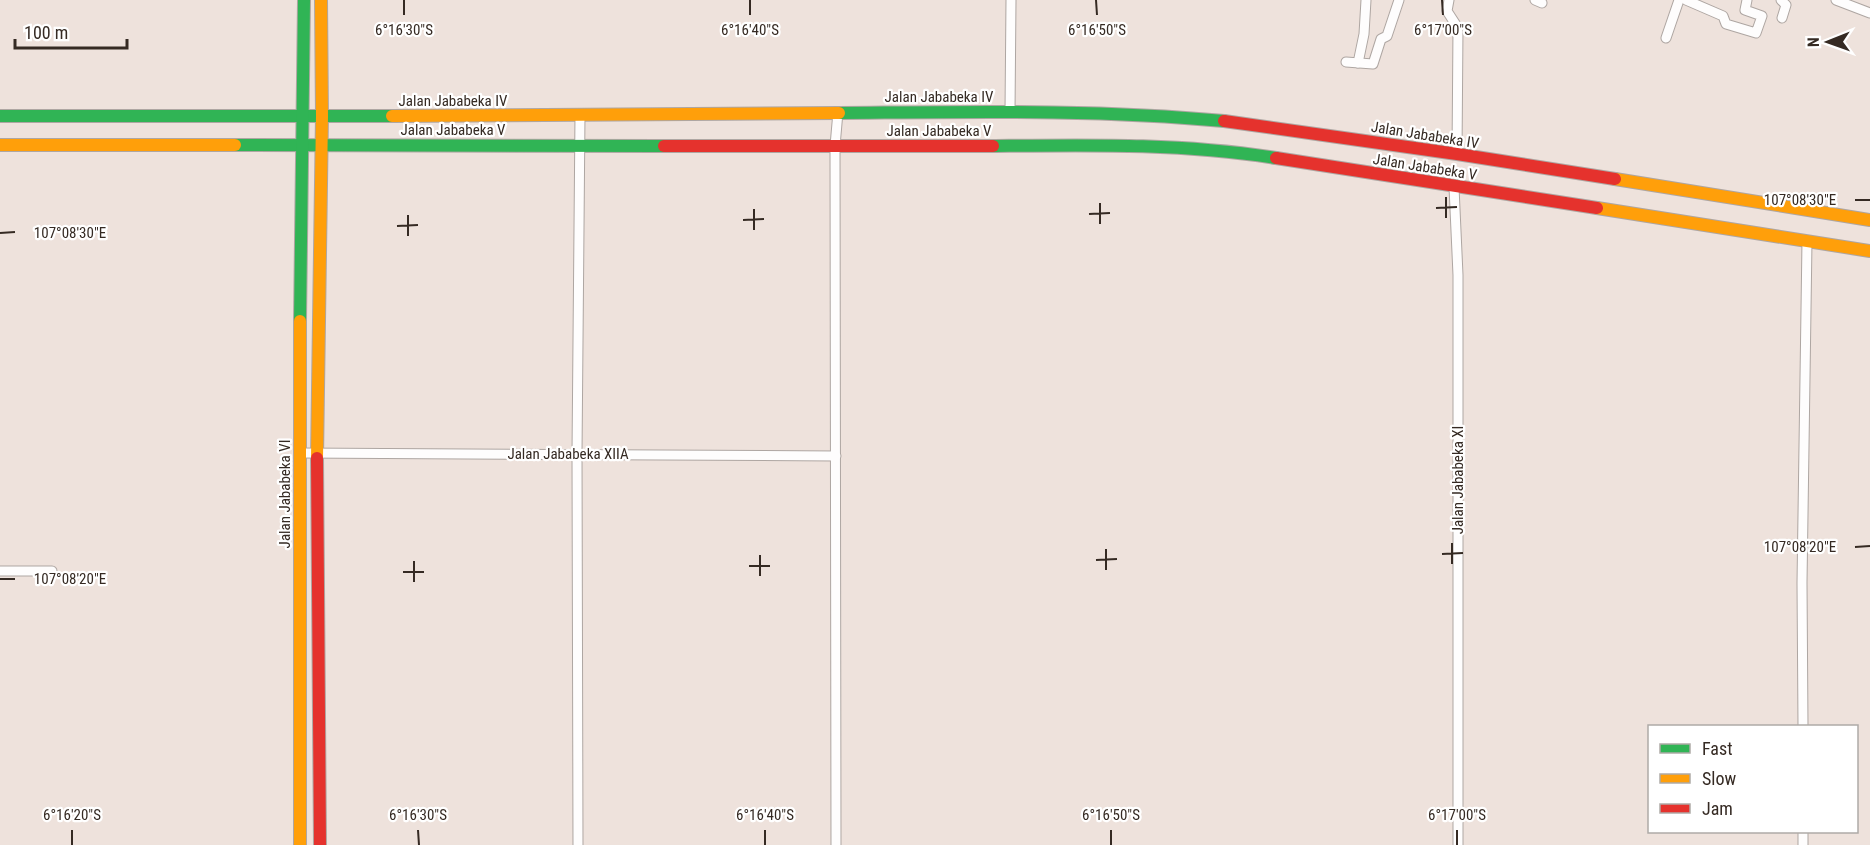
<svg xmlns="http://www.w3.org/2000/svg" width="1870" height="845" font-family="'Roboto Condensed',sans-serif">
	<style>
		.built { fill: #eee2dc; fill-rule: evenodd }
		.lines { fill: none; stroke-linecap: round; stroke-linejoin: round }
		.street-casing { stroke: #aea6a2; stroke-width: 11 }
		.fast-casing { stroke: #aea6a2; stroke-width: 14 }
		.slow-casing { stroke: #aea6a2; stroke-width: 14 }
		.jam-casing { stroke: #aea6a2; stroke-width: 14 }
		.street { stroke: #fefdfd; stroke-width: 9 }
		.fast { stroke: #30b455; stroke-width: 12 }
		.slow { stroke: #ff9f0a; stroke-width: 12 }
		.jam { stroke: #e5322d; stroke-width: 12 }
		.ticks { fill: none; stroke: #352a23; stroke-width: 2 }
		.labels { text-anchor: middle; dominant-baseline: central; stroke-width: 4.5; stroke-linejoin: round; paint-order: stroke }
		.street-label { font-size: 15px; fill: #352a23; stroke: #fff }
		.ticks-label { font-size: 15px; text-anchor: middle; fill: #352a23; stroke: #fff; stroke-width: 4.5; stroke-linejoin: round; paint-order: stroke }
	</style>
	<rect width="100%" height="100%" fill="#faf3f0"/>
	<path class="built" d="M0,0H1870V845H0ZM1650,726H1856V832H1650Z"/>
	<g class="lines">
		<defs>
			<g id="street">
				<polyline points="1449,0 1447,11 1458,28 1457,154"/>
				<polyline points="1535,0 1542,3"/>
				<polyline points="1686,0 1723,16 1726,24 1756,33 1762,16 1745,10 1747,0"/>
				<polyline points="1781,0 1786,5 1782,18"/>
				<polyline points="1836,0 1870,13"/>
				<polyline points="1666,38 1679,0"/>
				<polyline points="1346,62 1373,64 1381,39 1387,36 1399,0"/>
				<polyline points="1358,63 1364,34 1366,0"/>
				<polyline points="1010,112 1011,0"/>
				<polyline points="1454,187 1458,275 1458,845"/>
				<polyline points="300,453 836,456"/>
				<polyline points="0,571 52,571"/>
				<polyline points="1803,726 1802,583 1807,241"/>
				<polyline points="578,845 577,454 580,115"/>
				<polyline points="836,845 835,146 838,112"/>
				<polyline points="1803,845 1803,832"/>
			</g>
			<g id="fast">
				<path d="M839,113C967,112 1096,109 1224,121"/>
				<polyline points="0,116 392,116"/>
				<polyline points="235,145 664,146"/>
				<path d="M993,146C1088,145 1182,143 1276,158"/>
				<polyline points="300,321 304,0"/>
			</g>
			<g id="slow">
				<polyline points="392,116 839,113"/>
				<polyline points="0,145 235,145"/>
				<polyline points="1615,179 1870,220"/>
				<polyline points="1597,208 1870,251"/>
				<polyline points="300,321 300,845"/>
				<polyline points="317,458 322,116 321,0"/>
			</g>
			<g id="jam">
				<polyline points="1224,121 1457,154 1615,179"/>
				<polyline points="664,146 993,146"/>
				<polyline points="1276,158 1597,208"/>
				<polyline points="317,458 320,845"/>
			</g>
		</defs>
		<use href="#street" class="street-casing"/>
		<use href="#fast" class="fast-casing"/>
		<use href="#slow" class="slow-casing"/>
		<use href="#jam" class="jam-casing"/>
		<use href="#street" class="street"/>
		<use href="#fast" class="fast"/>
		<use href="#slow" class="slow"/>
		<use href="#jam" class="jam"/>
	</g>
	<path class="ticks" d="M404,0V15M750,0V15M1096,0L1097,15M1442,0L1443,15M1446,197V218M1855,200H1870M1100,203V224M1436,208L1457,207M754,209V230M1089,214L1110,213M408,215V236M743,220L764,219M397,226L418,225M0,233L15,232M1452,543V564M1855,547L1870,546M1106,549V570M1442,554L1463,553M760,555V576M1096,560L1117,559M414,561V582M749,566H770M403,572H424M0,579H15M72,830V845M418,830L419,845M765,830V845M1111,830V845M1457,830V845"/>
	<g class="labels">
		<g class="street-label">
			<text x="939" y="97">Jalan Jababeka IV</text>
			<text x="453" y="101">Jalan Jababeka IV</text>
			<text x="453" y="130">Jalan Jababeka V</text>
			<text x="939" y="131">Jalan Jababeka V</text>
			<text transform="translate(1425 135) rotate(9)">Jalan Jababeka IV</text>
			<text transform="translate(1425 167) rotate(9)">Jalan Jababeka V</text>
			<text x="568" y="454">Jalan Jababeka XIIA</text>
			<text transform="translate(1458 480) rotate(-90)">Jalan Jababeka XI</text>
			<text transform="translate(285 494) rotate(-90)">Jalan Jababeka VI</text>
		</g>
	</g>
	<g class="ticks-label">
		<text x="404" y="35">6°16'30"S</text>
		<text x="750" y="35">6°16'40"S</text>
		<text x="1097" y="35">6°16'50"S</text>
		<text x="1443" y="35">6°17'00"S</text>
		<text x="1800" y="205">107°08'30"E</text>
		<text x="70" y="238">107°08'30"E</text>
		<text x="1800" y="552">107°08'20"E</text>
		<text x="70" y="584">107°08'20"E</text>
		<text x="72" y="820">6°16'20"S</text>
		<text x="418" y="820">6°16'30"S</text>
		<text x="765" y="820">6°16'40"S</text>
		<text x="1111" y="820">6°16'50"S</text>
		<text x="1457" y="820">6°17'00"S</text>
	</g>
	<rect x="1648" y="725" width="210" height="108" fill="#ffffff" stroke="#aeaaa7" stroke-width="1.5"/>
	<rect x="1660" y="744" width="30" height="9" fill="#30b455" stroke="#aeaaa7" stroke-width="1.5"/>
	<text x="1702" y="755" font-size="18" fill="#352a23">Fast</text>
	<rect x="1660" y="774" width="30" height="9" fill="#ff9f0a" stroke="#aeaaa7" stroke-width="1.5"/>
	<text x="1702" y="785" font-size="18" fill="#352a23">Slow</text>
	<rect x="1660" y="804" width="30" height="9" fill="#e5322d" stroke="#aeaaa7" stroke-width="1.5"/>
	<text x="1702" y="815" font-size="18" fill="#352a23">Jam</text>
	<g transform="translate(1828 42) rotate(269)" stroke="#ffffff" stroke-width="4.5" paint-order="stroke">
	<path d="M0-4.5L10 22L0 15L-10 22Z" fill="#352a23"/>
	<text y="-9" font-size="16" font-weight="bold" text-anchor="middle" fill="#352a23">N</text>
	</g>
	<path d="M15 39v9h112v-9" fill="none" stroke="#352a23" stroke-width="3"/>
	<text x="24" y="39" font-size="18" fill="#352a23" stroke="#ffffff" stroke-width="4.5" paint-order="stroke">100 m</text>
</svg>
